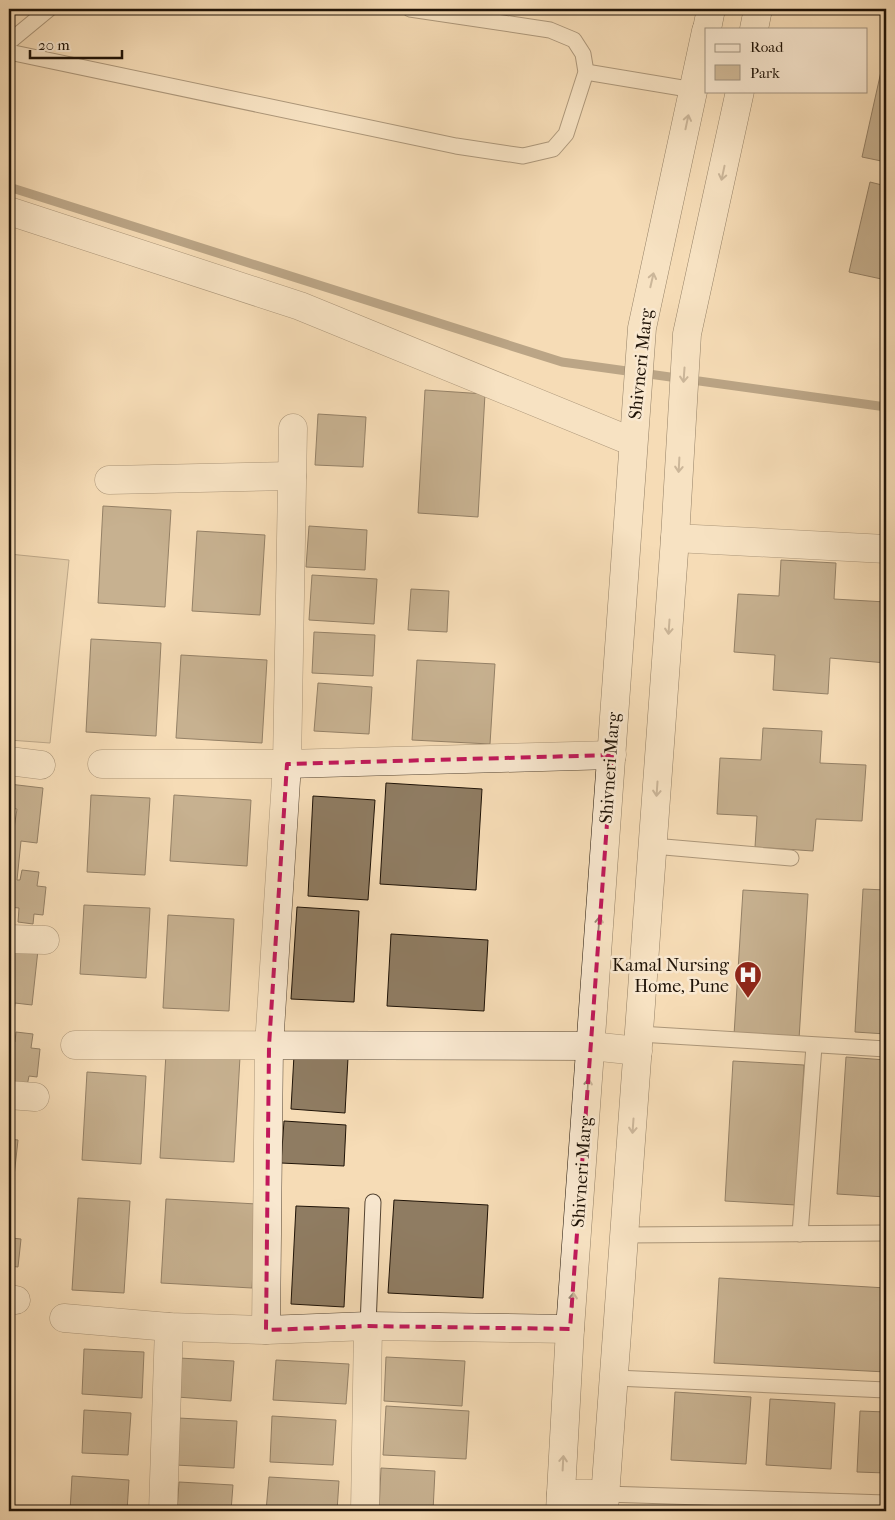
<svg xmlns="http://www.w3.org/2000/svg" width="895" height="1520" font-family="'IM FELL French Canon',serif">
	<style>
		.green { fill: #d1ba98; stroke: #786650 }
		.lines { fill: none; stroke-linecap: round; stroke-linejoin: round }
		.stream { stroke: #74634c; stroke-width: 9 }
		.building { fill: #8f7c62; stroke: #1f1307 }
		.lane-casing { stroke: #554533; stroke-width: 17 }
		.street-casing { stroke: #554533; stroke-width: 29 }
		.secondary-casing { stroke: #1f1307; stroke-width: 29 }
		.lane { stroke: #f9e8d0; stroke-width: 15 }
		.street { stroke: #f9e8d0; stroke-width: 28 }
		.secondary { stroke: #f9e8d0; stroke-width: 28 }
		.oneway { stroke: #978876 }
		.marked { fill: none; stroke: #c2185b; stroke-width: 4; stroke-dasharray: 10 6; stroke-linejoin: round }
		.labels { text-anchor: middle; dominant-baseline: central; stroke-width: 5; stroke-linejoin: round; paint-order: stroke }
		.street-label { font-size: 18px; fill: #1f1307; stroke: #f9e8d0 }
		.poi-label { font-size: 18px; fill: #1f1307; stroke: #f9e8d0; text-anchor: end }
	</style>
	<rect width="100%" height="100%" fill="#f6dcb6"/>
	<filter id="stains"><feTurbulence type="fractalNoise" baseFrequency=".004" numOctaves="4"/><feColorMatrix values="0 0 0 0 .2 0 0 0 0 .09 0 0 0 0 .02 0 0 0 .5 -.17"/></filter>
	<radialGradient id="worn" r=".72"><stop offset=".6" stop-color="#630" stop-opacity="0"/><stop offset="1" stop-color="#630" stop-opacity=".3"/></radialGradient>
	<polygon class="green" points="9,554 69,560 50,743 9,740"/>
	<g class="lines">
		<polyline class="stream" points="9,187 562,362 886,407"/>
	</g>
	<g class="building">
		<polygon points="886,49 886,162 862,157"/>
		<polygon points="870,182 886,186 886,280 849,272"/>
		<polygon points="425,390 485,394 478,517 418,513"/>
		<polygon points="318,414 366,417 363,467 315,465"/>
		<polygon points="103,506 171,510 165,607 98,603"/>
		<polygon points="309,526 367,530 365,570 306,567"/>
		<polygon points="197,531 265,535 260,615 192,611"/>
		<polygon points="781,560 836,563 834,599 886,602 886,663 830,658 828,694 773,690 775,655 734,652 738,594 779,596"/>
		<polygon points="312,575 377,579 374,624 309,620"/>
		<polygon points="411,589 449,591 447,632 408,630"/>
		<polygon points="314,632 375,635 373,676 312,673"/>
		<polygon points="91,639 161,643 156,736 86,732"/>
		<polygon points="181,655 267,660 262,743 176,738"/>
		<polygon points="417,660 495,664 490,744 412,740"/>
		<polygon points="318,683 372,687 369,734 314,731"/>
		<polygon points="763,728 822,731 820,763 866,765 862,821 816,819 813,851 755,847 757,816 717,814 720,758 761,760"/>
		<polygon points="386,783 482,789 476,890 380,884"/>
		<polygon points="9,784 43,788 37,843 21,841 17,880 20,880 22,870 39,872 37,886 46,887 43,915 34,914 33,924 18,922 19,908 9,907 9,848 11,848 17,809 9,808"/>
		<polygon points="91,795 150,798 145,875 87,872"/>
		<polygon points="174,795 251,800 247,866 170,861"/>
		<polygon points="313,796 375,800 368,900 308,896"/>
		<polygon points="863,889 886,890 886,1034 855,1032"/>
		<polygon points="743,890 808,894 799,1039 734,1035"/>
		<polygon points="84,905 150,908 146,978 80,974"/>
		<polygon points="297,907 359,911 354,1002 291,999"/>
		<polygon points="168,915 234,919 229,1011 163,1008"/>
		<polygon points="391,934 488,940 484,1011 387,1006"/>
		<polygon points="9,947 38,950 32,1005 15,1003 11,1041 15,1042 16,1032 33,1034 31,1048 40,1049 37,1077 29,1076 27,1086 12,1084 14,1070 9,1070 9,986 11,971 9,970"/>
		<polygon points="166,1053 240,1057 234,1162 160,1158"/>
		<polygon points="294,1055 348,1058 345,1113 291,1109"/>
		<polygon points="846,1057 886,1060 886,1197 837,1194"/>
		<polygon points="733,1061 804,1065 796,1205 725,1201"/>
		<polygon points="87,1072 146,1076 141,1164 82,1160"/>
		<polygon points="284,1121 346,1125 344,1166 281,1163"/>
		<polygon points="9,1139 18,1140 12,1195 9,1195"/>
		<polygon points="78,1198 130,1201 124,1293 72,1290"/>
		<polygon points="166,1199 257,1204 252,1288 161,1283"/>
		<polygon points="394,1200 488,1205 483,1298 388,1293"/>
		<polygon points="296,1206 349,1208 344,1307 291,1304"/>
		<polygon points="9,1224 14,1224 12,1238 21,1239 18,1267 9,1266 9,1270"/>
		<polygon points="719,1278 886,1288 886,1372 714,1363"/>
		<polygon points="84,1349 144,1352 142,1398 82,1394"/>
		<polygon points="386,1357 465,1361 462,1406 384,1401"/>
		<polygon points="179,1358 234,1361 231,1401 177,1397"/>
		<polygon points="276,1360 349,1364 346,1404 273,1400"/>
		<polygon points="675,1392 751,1397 746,1464 671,1460"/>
		<polygon points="770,1399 835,1403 831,1469 766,1465"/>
		<polygon points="386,1406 469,1411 466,1459 383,1455"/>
		<polygon points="84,1410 131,1413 128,1455 82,1453"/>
		<polygon points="860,1411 886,1412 886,1473 857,1472"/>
		<polygon points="272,1416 336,1420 333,1465 270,1462"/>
		<polygon points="178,1418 237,1421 234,1468 175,1465"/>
		<polygon points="9,1434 12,1435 9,1463"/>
		<polygon points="381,1468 435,1471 433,1511 379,1511"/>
		<polygon points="72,1476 129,1480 127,1511 70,1511"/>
		<polygon points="269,1477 339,1481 337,1511 266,1511"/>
		<polygon points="179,1482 233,1485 231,1511 177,1511"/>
	</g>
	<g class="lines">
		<defs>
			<g id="lane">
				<polyline points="9,42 49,9"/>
				<polyline points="9,52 456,146 523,156 553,149 566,134 586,72 583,54 574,40 550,30 410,9"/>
				<polyline points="586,72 694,90"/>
				<polyline points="653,846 791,858"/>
				<polyline points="639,1034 886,1049"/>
				<polyline points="800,1234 814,1046"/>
				<polyline points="625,1235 886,1233"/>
				<polyline points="368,1326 373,1202"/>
				<polyline points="615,1378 886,1390"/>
				<polyline points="605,1494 886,1503"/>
			</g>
			<g id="street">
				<polyline points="9,211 300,306 633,442"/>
				<polyline points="109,480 292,476"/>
				<polyline points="675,538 886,549"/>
				<polyline points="9,761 41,765"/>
				<polyline points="102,764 287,764 612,755"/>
				<polyline points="9,939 45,940"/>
				<polyline points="75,1045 591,1046 638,1051"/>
				<polyline points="9,1095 35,1097"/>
				<polyline points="9,1299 16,1300"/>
				<polyline points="64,1318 169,1327 266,1330 368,1326 570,1329"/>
				<polyline points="266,1330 269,1046 287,764 293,428"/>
				<polyline points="561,1494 605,1494"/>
				<polyline points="163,1511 169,1327"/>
				<polyline points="365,1511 368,1326"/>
			</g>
			<g id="secondary">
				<polyline points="707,29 711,9"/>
				<polyline points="754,29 758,9"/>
				<polyline points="560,1511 570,1329 642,328 706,31"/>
				<polyline points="604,1511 675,538 687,334 740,91"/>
			</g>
		</defs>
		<use href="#lane" class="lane-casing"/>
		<use href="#street" class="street-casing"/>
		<use href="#secondary" class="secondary-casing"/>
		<use href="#lane" class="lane"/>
		<use href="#street" class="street"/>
		<use href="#secondary" class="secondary"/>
	</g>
	<defs><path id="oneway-shaft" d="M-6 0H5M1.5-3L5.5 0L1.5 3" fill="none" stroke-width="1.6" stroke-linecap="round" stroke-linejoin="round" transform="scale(1.25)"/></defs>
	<g class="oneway">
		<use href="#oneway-shaft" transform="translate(687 122) rotate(-78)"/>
		<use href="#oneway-shaft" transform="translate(723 173) rotate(102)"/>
		<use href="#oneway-shaft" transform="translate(652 280) rotate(-77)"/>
		<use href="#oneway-shaft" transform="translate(684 375) rotate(94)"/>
		<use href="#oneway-shaft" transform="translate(679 465) rotate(93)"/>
		<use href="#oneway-shaft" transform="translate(669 627) rotate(94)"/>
		<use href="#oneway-shaft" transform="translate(657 789) rotate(94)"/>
		<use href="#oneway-shaft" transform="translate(599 924) rotate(-86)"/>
		<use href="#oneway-shaft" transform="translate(588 1086) rotate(-86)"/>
		<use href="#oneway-shaft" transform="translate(633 1126) rotate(94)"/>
		<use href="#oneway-shaft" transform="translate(573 1300) rotate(-86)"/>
		<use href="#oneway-shaft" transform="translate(563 1463) rotate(-87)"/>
	</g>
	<path d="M0 0H895V1520H0ZM612,755L570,1329L368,1326L266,1330L269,1046L287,764Z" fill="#f6dcb6" fill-opacity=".55" fill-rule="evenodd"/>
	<path class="marked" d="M612,755L570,1329L368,1326L266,1330L269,1046L287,764Z"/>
	<defs>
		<symbol id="hospital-pin" viewBox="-11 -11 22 30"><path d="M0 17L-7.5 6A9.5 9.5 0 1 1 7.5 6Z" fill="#8f2418" stroke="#f9e8d0"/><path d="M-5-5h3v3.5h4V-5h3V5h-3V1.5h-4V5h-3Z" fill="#fff"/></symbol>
	</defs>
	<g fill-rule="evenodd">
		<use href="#hospital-pin" x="732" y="959" width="32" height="43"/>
	</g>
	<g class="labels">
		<g class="street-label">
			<text transform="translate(641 364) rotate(-84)">Shivneri Marg</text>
			<text transform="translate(610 768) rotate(-86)">Shivneri Marg</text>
			<text transform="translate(582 1172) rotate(-86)">Shivneri Marg</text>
		</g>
		<g class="poi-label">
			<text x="729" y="965">Kamal Nursing<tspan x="729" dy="21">Home, Pune</tspan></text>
		</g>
	</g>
	<rect width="895" height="1520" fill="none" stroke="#f6dcb6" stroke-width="30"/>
	<rect x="10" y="10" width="875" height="1500" fill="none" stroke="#1f1307" stroke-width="2.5"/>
	<rect x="15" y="15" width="865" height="1490" fill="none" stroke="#1f1307"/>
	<rect x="705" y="28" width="162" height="65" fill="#f9e8d0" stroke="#a29380"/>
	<rect x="715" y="44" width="25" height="8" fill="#f9e8d0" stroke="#a29380"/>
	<text x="750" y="52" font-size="15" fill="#1f1307">Road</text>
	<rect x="715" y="65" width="25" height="15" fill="#d1ba98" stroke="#a29380"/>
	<text x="750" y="78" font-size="15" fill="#1f1307">Park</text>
	<path d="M30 50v8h92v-8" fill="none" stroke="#1f1307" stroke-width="2.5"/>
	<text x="38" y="50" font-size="15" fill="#1f1307" stroke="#f9e8d0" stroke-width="4" paint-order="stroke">20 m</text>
	<rect width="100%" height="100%" filter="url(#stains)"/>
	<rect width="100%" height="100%" fill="url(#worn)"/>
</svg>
